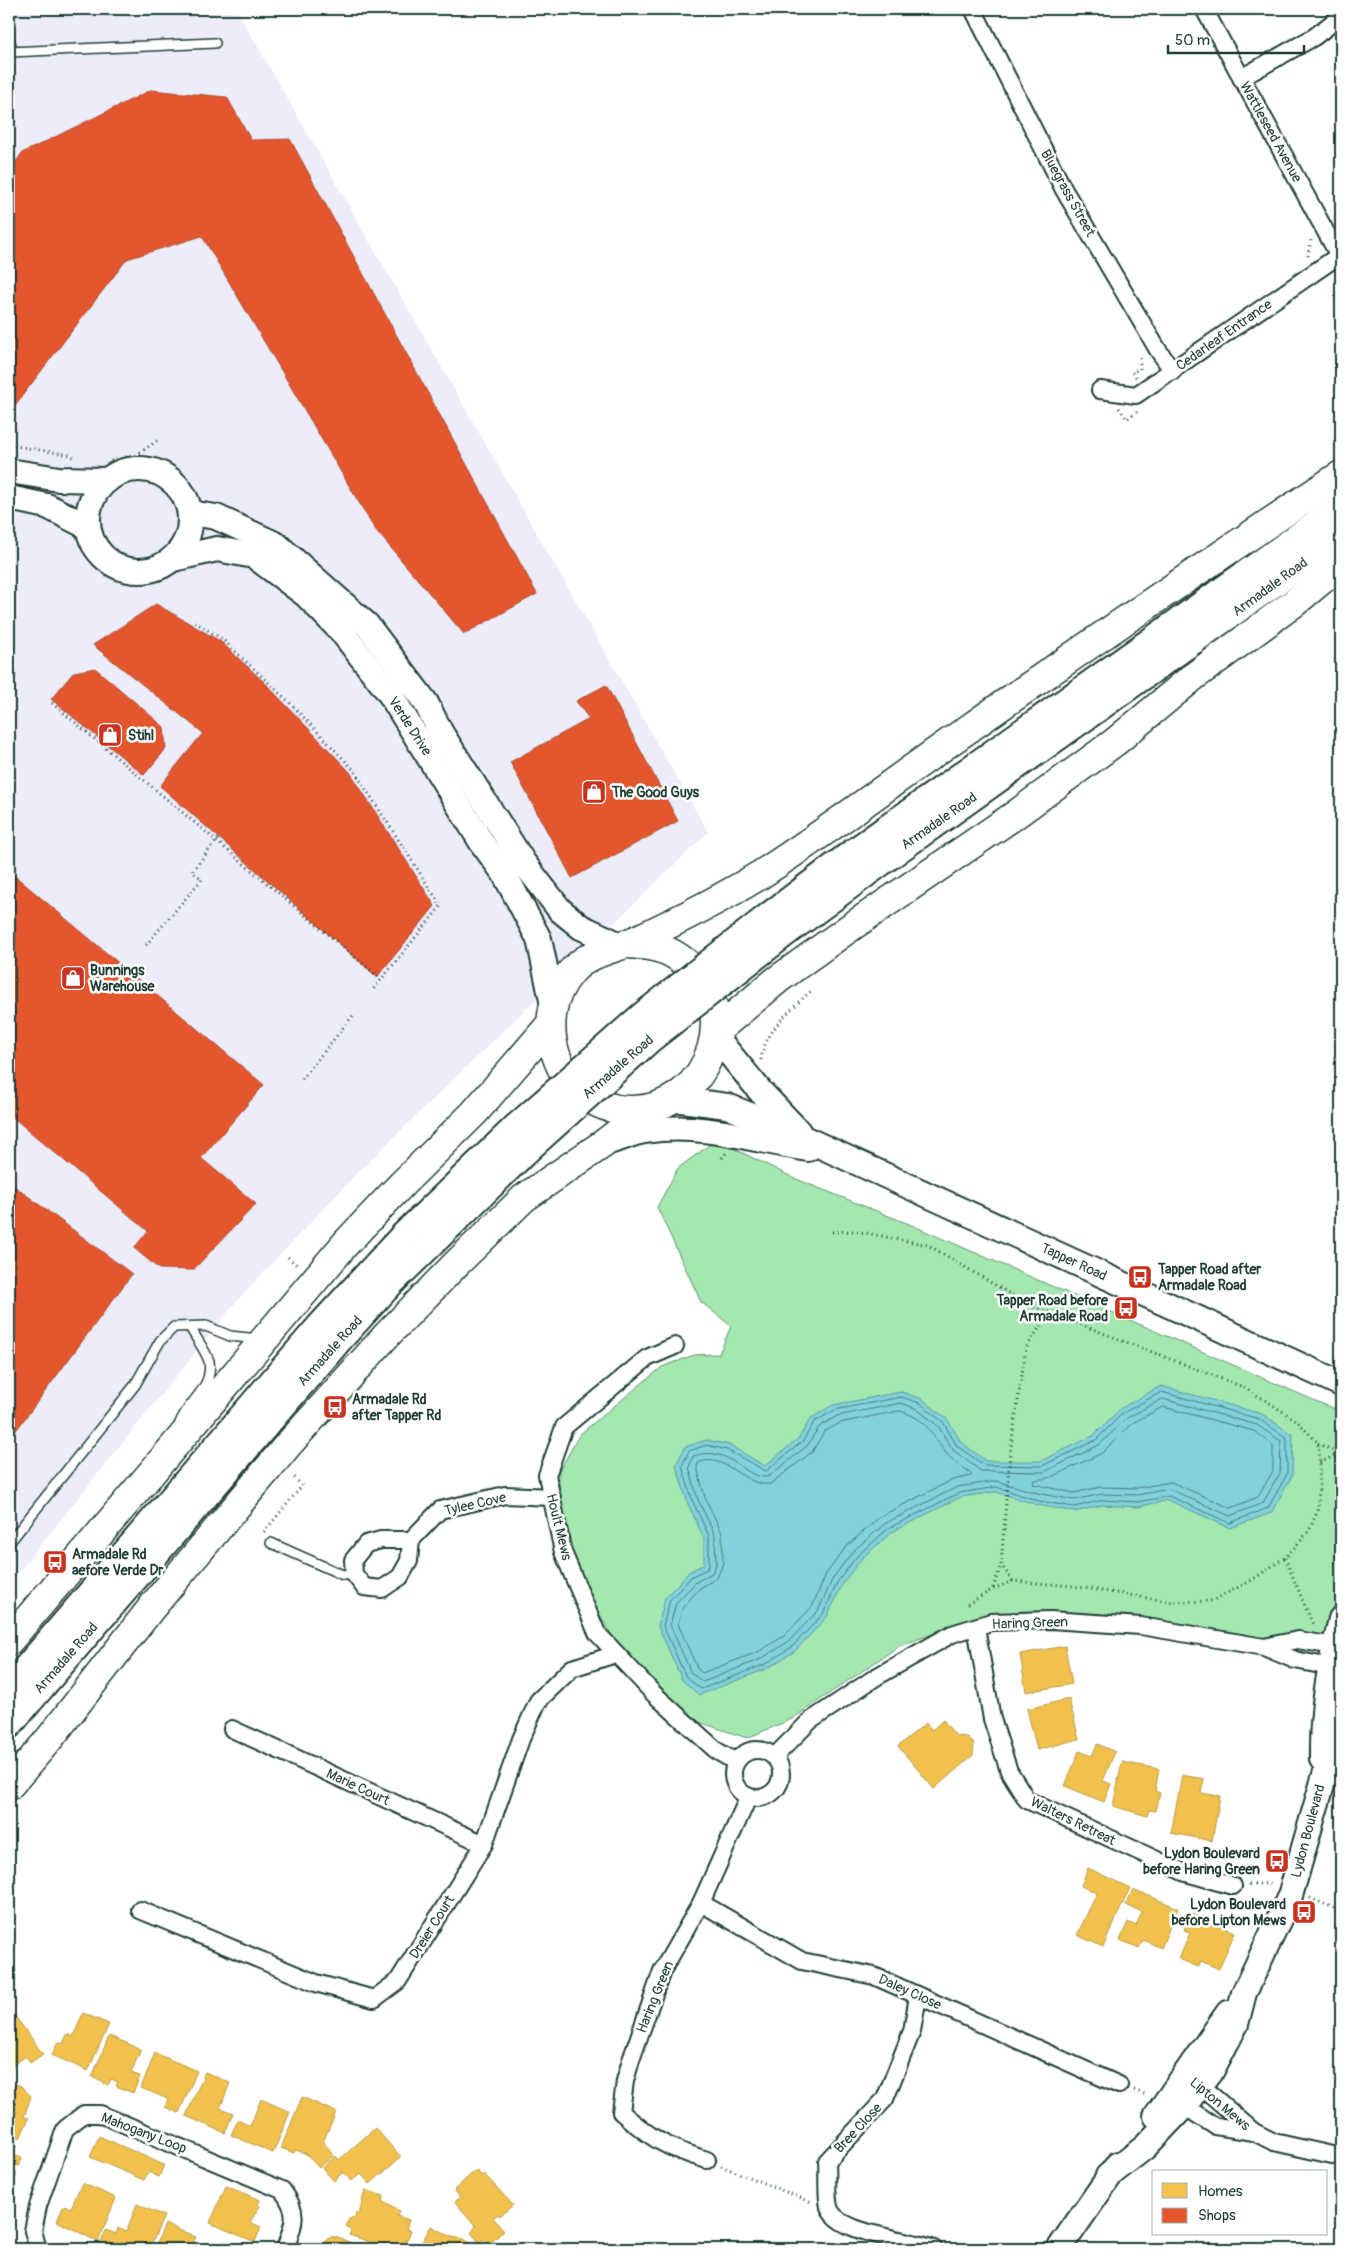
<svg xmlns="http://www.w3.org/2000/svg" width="1350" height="2258" font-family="Pangolin,sans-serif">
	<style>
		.built { fill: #ececfa }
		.green { fill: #a5e7b0; stroke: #629272 }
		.water { fill: #82d2de; stroke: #5a969a }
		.homes { fill: #f2c14e; stroke: #b39946 }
		.shops { fill: #e4572e; stroke: #a94f30 }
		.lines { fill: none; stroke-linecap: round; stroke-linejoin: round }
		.shore { stroke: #477978; stroke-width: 1 }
		.lane-casing { stroke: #1f3d34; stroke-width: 12 }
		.street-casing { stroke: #1f3d34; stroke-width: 20 }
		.secondary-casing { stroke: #1f3d34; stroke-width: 28 }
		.primary-casing { stroke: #1f3d34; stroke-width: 30 }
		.highway-casing { stroke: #1f3d34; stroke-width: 31 }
		.path { stroke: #1f3d34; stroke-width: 3; stroke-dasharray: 1 4; stroke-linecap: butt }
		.lane { stroke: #fff; stroke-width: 9 }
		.street { stroke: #fff; stroke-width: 16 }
		.secondary { stroke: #fff; stroke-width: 24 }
		.primary { stroke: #fff; stroke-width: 26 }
		.highway { stroke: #fff; stroke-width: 28 }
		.primary-bridge-casing { stroke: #1f3d34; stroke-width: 30; stroke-linecap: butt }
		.primary-bridge { stroke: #fff; stroke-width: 26 }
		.labels { text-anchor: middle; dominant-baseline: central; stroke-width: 5; stroke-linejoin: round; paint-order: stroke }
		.street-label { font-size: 14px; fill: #1f3d34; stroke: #fff }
		.poi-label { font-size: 14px; font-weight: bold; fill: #1f3d34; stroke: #fff; text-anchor: start }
	</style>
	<rect width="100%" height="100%" fill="#fff"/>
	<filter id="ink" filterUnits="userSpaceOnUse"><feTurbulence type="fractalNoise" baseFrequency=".02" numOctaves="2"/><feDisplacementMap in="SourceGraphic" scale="10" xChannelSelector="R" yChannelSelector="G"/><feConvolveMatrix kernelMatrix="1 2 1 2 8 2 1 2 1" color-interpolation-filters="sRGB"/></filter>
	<g filter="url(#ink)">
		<polygon class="built" points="9,9 236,9 708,832 355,1175 235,1303 9,1584"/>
		<polygon class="green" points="716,1140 796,1179 909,1224 1341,1412 1341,1608 1328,1649 1119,1616 988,1614 899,1646 792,1719 747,1738 699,1722 622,1653 585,1589 559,1512 559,1471 580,1434 662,1367 694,1355 719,1354 731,1326 701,1302 657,1207 678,1168"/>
		<polygon class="water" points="1161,1386 1262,1414 1293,1435 1292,1476 1271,1513 1230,1528 1168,1500 1138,1507 1103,1505 1074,1512 1038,1505 996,1492 960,1497 892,1532 861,1559 843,1583 827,1617 795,1651 766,1669 699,1695 682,1680 658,1626 665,1598 689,1572 704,1564 704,1538 688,1504 676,1465 685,1447 707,1440 729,1445 765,1466 799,1438 810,1419 833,1405 901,1392 922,1399 947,1419 961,1442 986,1461 1041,1461 1093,1436 1120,1409"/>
		<g class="homes">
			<polygon points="1065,1646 1072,1684 1026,1692 1020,1654"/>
			<polygon points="1069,1699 1079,1739 1037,1750 1027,1709"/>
			<polygon points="943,1720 956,1736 967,1737 974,1744 973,1755 934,1789 898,1746 926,1723 932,1730"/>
			<polygon points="1097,1744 1115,1752 1103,1781 1111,1784 1104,1802 1065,1786 1079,1751 1092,1756"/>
			<polygon points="1122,1762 1159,1769 1155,1791 1160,1793 1156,1811 1149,1810 1147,1816 1113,1806"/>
			<polygon points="1182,1775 1204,1779 1201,1793 1220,1796 1212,1841 1171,1833"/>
			<polygon points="1088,1868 1130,1888 1103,1947 1077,1935 1097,1893 1081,1886"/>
			<polygon points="1133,1889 1178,1908 1161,1948 1143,1940 1139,1948 1120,1940 1128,1922 1136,1926 1142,1912 1126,1905"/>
			<polygon points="1191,1913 1235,1932 1219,1969 1201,1961 1198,1967 1179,1959 1190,1933 1184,1930"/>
			<polygon points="9,2008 43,2054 30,2063 26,2056 9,2068"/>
			<polygon points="83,2013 109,2024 88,2071 52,2055 58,2042 63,2044 67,2034 73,2037"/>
			<polygon points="109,2036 141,2049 131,2073 140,2076 133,2093 116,2086 118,2082 111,2079 108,2085 92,2077"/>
			<polygon points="155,2053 197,2071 179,2113 165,2107 168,2099 141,2088"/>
			<polygon points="205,2072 230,2083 220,2108 233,2113 225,2133 186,2116"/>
			<polygon points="9,2082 21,2086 31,2096 24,2117 29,2118 20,2138 9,2134"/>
			<polygon points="302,2097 336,2112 323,2142 334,2155 319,2168 305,2153 295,2150 294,2153 281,2148"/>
			<polygon points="261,2099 290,2112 273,2153 231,2135 238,2120 250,2126"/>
			<polygon points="375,2128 401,2157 370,2184 361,2174 351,2181 343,2172 334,2181 322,2168 336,2156 339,2160"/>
			<polygon points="99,2136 164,2165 159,2177 148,2172 144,2180 90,2157"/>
			<polygon points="9,2140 17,2143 13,2155 22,2158 19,2166 15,2165 13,2172 17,2173 11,2192 9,2191"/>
			<polygon points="476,2170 482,2176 484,2174 513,2205 500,2216 498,2214 493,2218 504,2230 489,2245 484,2239 480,2243 471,2233 476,2226 455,2202 460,2197 454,2190"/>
			<polygon points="82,2183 116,2198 98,2242 57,2221 64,2205 71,2208"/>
			<polygon points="226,2186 260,2200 258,2205 260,2206 250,2222 261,2227 255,2242 210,2223"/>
			<polygon points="365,2190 384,2196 382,2201 399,2211 397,2216 409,2220 406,2229 411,2231 403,2249 391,2249 349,2235 351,2231 346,2226 349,2219 355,2217 356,2212 359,2213"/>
			<polygon points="137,2204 164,2216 149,2249 105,2249 99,2247 106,2230 116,2234 118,2228 126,2232"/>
			<polygon points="165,2224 196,2237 190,2249 154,2249"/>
			<polygon points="431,2226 452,2237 463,2239 478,2247 477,2249 418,2249"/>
			<polygon points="333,2236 335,2238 336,2236 363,2249 323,2249 326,2240"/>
			<polygon points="223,2241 241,2249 219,2249"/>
		</g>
		<g class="shops">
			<polygon points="151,90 227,97 251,140 290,139 537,594 464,634 374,528 202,236 127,259 9,413 9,172 22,153"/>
			<polygon points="156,604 220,641 265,683 350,772 435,906 377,977 160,786 203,733 93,645"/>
			<polygon points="95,668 164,727 166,749 144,775 51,699 74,672"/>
			<polygon points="606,685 678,821 572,878 510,762 589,719 576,701"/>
			<polygon points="9,871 264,1085 201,1158 256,1204 193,1270 159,1269 134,1248 148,1231 9,1114"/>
			<polygon points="9,1182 132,1274 9,1440 14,1447 9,1454"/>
		</g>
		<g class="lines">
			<g class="shore">
				<polygon points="1162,1392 1259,1419 1287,1438 1287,1474 1268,1508 1230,1523 1169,1496 1138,1502 1103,1500 1074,1507 1039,1501 997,1487 959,1493 889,1528 857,1556 838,1581 823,1614 792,1647 764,1665 701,1689 686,1677 663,1626 670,1600 692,1576 707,1569 709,1565 709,1536 693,1502 682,1466 689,1451 707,1445 727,1450 766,1471 803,1441 814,1422 835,1410 901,1397 920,1403 943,1422 957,1446 984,1465 1042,1466 1096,1440 1123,1413"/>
				<path d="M1163,1399L1257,1425L1281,1441L1280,1473L1263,1503L1230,1516L1169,1489L1137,1495L1102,1494L1074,1500L1041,1494L997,1481L957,1487L886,1523L853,1551L833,1578L818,1611L788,1642L761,1659L703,1682L691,1673L670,1625L676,1603L696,1582L712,1573L716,1565L715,1535L698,1500L689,1467L693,1456C732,1444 742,1479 768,1477L807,1446L819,1427L837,1416L901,1403L917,1409L938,1426L953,1450L981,1471L1044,1472L1099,1445L1127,1418Z"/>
				<polygon points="1163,1407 1254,1431 1273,1445 1273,1471 1258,1497 1231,1508 1171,1482 1137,1488 1101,1487 1074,1493 1033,1484 1034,1480 1049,1478 1102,1453 1131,1424"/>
				<path d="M900,1411C928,1419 930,1433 946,1453C952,1461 963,1467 971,1473V1476L952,1480L881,1516L846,1547L826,1574L812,1607L784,1636L758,1652L702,1673L697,1668L678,1624L683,1607L700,1588L717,1578L723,1563L722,1533L705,1498L697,1467L698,1463C725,1451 743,1487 770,1484L812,1452L824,1432L840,1423Z"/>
			</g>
			<defs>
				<g id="lane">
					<polyline points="9,40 13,52"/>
					<polyline points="9,52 215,43"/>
					<path d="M180,1423C188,1401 214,1388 209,1361C206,1351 195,1337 190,1327"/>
					<polyline points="9,1543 135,1385 160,1341 174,1327 206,1326 230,1336 258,1339"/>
					<polyline points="271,1543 343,1575 354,1574"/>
				</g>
				<g id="street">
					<polyline points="973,9 1064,190 1158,350 1173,371"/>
					<polyline points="1204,9 1339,256"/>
					<polyline points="1241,78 1314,37 1341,16"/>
					<polyline points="1100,390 1136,395 1341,254"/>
					<polyline points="675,1346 647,1358 564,1427 547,1475 563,1552 597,1633 654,1694 717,1751 736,1762"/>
					<polyline points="411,1540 381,1540 366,1544 353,1560 354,1574 364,1587 382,1589 400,1577 409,1561 411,1540 440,1510 505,1495 552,1497"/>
					<polyline points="976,1627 992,1719 1009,1771 1027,1800 1183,1872 1233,1886"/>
					<polyline points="1264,1647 1298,1640 1341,1647"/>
					<polyline points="232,1729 484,1844"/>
					<circle cx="757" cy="1774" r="24"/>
					<polyline points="775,1756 810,1721 876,1677 952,1634 991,1622 1050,1620 1141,1626 1264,1647 1295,1660 1341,1669"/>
					<polyline points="701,1903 802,1961 874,1976 1119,2085"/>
					<polyline points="140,1910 316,1983 374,1999 398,1981 484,1844 521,1739 538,1701 572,1668 616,1654"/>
					<path d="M918,1996L912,2031L885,2099L827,2161C828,2175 826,2194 829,2207C837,2235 912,2239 934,2249"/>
					<polyline points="1194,2080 1254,2132"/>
					<polyline points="1177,2098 1184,2106 1215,2126 1254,2132 1274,2142 1341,2157"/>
					<path d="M707,2160C667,2148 653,2140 621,2112L625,2081L631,2060L662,1971L701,1903L748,1798"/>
					<path d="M38,2249L33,2231L38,2206L65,2129L84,2114H100L282,2190C300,2213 294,2223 285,2249"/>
				</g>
				<g id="secondary">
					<circle cx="139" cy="520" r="51"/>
					<polyline points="9,471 59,479 105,480"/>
					<polyline points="9,498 47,506 88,527"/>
					<polyline points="190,513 216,517 277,545 367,625 426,703 441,733 523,862 560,910 581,927 620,945"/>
					<polyline points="173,559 217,549 254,556 306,595 342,632 390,694 482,843 504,873 539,939 553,1005"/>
					<polyline points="715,1036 761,1092 798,1131"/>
					<polyline points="674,1099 727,1106 775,1125 1341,1384"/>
					<path d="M612,1141C623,1138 634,1132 645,1131C701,1122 753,1140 808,1149"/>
					<path d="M1322,1759C1321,1711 1330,1666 1341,1619"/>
					<polyline points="1156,2116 1228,2013"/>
					<polyline points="1108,2176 1145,2147 1184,2106 1212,2070 1236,2024 1244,1993 1290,1896 1339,1726 1341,1706"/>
					<polyline points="1059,2249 1118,2164"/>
				</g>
				<g id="primary">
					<polyline points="770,915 848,856 1341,506"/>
					<polyline points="784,934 898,850 1341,536"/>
					<polyline points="9,1688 320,1326 403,1236 515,1128"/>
					<polyline points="9,1725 338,1341 390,1284 530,1147"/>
				</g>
				<g id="highway">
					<path d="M627,944C643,945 659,946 673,954C749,997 714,1111 629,1110C559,1109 528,1022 571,972C589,951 614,950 638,939C679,920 721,899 760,875C830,830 896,779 964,732C1089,644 1214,559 1341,475"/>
					<polyline points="715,1032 777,980 848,929 1015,815 1115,742 1193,677 1294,603 1341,564"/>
					<polyline points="9,1641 346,1243 402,1184 474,1113 550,1025"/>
					<polyline points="9,1786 50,1738 152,1607 287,1446 385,1337 456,1264 524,1198 603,1144 650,1108"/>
				</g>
			</defs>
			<use href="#lane" class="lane-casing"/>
			<use href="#street" class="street-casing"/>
			<use href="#secondary" class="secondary-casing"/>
			<use href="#primary" class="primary-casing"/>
			<use href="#highway" class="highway-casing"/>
			<g class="path">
				<polyline points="952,9 956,17"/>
				<polyline points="1308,256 1311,240"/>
				<polyline points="1136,377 1132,372 1140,369 1140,354"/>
				<polyline points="1119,408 1127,419 1137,412"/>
				<polyline points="9,445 71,455 76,459"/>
				<polyline points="111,461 138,454 158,440"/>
				<polyline points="195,622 222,639 289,702 353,769 441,906 372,991"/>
				<polyline points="52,703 381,979"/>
				<polyline points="146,945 202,879 192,871 219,838"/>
				<path d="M761,1060C764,1032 791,1009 811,991"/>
				<polyline points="302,1079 355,1013"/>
				<polyline points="722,1158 726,1153"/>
				<polyline points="832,1232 855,1231 928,1245 1027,1304 1246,1388 1296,1420 1318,1443 1320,1463 1318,1510 1309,1531 1287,1556 1252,1580 1212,1601 1172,1602 1072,1586 1013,1581 993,1589 967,1605"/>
				<polyline points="288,1257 299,1267"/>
				<polyline points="1318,1443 1337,1453"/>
				<polyline points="1320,1463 1337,1454 1341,1455"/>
				<polyline points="264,1532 302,1486 292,1475"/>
				<polyline points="1285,1558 1313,1625"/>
				<polyline points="1013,1581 1001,1565 1010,1453 1026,1348 1049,1313"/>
				<polyline points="993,1588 1001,1565"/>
				<polyline points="1249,1885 1272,1883"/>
				<polyline points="1310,1898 1341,1911"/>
				<polyline points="1134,2090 1147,2095"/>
				<polyline points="721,2166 811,2202"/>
			</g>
			<use href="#lane" class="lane"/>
			<use href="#street" class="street"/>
			<use href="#secondary" class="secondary"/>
			<use href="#primary" class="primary"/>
			<use href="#highway" class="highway"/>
			<defs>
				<g id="primary-bridge">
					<polyline points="515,1128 642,1016 770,915"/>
					<polyline points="530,1147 649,1040 784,934"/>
				</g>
			</defs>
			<use href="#primary-bridge" class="primary-bridge-casing"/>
			<use href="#primary-bridge" class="primary-bridge"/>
		</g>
	</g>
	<defs>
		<symbol id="shop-square" viewBox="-11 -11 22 22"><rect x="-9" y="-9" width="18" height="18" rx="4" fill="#c8321e" stroke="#fff"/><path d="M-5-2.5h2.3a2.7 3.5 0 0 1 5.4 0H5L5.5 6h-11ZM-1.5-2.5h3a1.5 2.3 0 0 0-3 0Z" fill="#fff"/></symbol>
		<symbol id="bus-square" viewBox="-11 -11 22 22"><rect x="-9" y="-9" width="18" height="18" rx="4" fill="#c8321e" stroke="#fff"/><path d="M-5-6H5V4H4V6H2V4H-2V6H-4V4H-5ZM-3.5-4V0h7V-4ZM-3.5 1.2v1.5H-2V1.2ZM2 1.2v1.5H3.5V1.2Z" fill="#fff"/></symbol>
	</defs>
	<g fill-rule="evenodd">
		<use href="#shop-square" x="96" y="721" width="28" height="28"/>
		<use href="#shop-square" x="580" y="778" width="28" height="28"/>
		<use href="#shop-square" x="59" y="964" width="28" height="28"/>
		<use href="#bus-square" x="1126" y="1263" width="28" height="28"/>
		<use href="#bus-square" x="1112" y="1294" width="28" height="28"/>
		<use href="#bus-square" x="321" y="1393" width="28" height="28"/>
		<use href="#bus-square" x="41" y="1548" width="28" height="28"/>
		<use href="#bus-square" x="1263" y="1847" width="28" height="28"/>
		<use href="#bus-square" x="1290" y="1898" width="28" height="28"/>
	</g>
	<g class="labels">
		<g class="street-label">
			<text transform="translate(1271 132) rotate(61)">Wattleseed Avenue</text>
			<text transform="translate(1068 193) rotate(61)">Bluegrass Street</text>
			<text transform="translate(1224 335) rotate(-35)">Cedarleaf Entrance</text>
			<text transform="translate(1270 587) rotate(-36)">Armadale Road</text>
			<text transform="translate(410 726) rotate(57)">Verde Drive</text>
			<text transform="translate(939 821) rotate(-35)">Armadale Road</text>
			<text transform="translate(618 1067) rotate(-41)">Armadale Road</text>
			<text transform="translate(1074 1262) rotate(25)">Tapper Road</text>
			<text transform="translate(330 1351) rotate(-48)">Armadale Road</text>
			<text transform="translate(475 1504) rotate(-13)">Tylee Cove</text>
			<text transform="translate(559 1527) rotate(76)">Hoult Mews</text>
			<text transform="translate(1030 1623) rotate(-2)">Haring Green</text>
			<text transform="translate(66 1658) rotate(-49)">Armadale Road</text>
			<text transform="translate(358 1787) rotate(25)">Marie Court</text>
			<text transform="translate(1073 1821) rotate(26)">Walters Retreat</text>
			<text transform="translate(1308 1831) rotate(-75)">Lydon Boulevard</text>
			<text transform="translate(432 1927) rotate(-58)">Dreier Court</text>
			<text transform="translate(910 1992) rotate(24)">Daley Close</text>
			<text transform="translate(655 1997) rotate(-68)">Haring Green</text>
			<text transform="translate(1220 2104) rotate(40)">Lipton Mews</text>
			<text transform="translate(858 2128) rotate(-47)">Bree Close</text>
			<text transform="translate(144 2133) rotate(21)">Mahogany Loop</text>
		</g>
		<g class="poi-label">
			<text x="128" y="735">Stihl</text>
			<text x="612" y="792">The Good Guys</text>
			<text x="90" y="970">Bunnings<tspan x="90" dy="16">Warehouse</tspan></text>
			<text x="1158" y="1269">Tapper Road after<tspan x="1158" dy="16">Armadale Road</tspan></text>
			<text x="1108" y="1300" text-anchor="end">Tapper Road before<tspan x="1108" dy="16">Armadale Road</tspan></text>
			<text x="352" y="1399">Armadale Rd<tspan x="352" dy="16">after Tapper Rd</tspan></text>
			<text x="72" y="1554">Armadale Rd<tspan x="72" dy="16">aefore Verde Dr</tspan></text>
			<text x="1260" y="1853" text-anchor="end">Lydon Boulevard<tspan x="1260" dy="16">before Haring Green</tspan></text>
			<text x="1286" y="1904" text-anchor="end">Lydon Boulevard<tspan x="1286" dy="16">before Lipton Mews</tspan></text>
		</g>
	</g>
	<rect width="1350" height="2258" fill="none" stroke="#fff" stroke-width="30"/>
	<rect x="15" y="15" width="1320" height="2228" fill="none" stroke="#1f3d34" stroke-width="2" filter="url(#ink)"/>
	<rect x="1152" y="2170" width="175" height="65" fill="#ffffff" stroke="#a5b1ae"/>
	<rect x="1162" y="2183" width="25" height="15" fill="#f2c14e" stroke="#a5b1ae"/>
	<text x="1198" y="2196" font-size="15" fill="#1f3d34">Homes</text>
	<rect x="1162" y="2208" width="25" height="15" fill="#e4572e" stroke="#a5b1ae"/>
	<text x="1198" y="2220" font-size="15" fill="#1f3d34">Shops</text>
	<path d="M1168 45v8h136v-8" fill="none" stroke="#1f3d34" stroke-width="2.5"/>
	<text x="1175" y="45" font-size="15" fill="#1f3d34" stroke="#ffffff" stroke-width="4" paint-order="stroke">50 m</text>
</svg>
